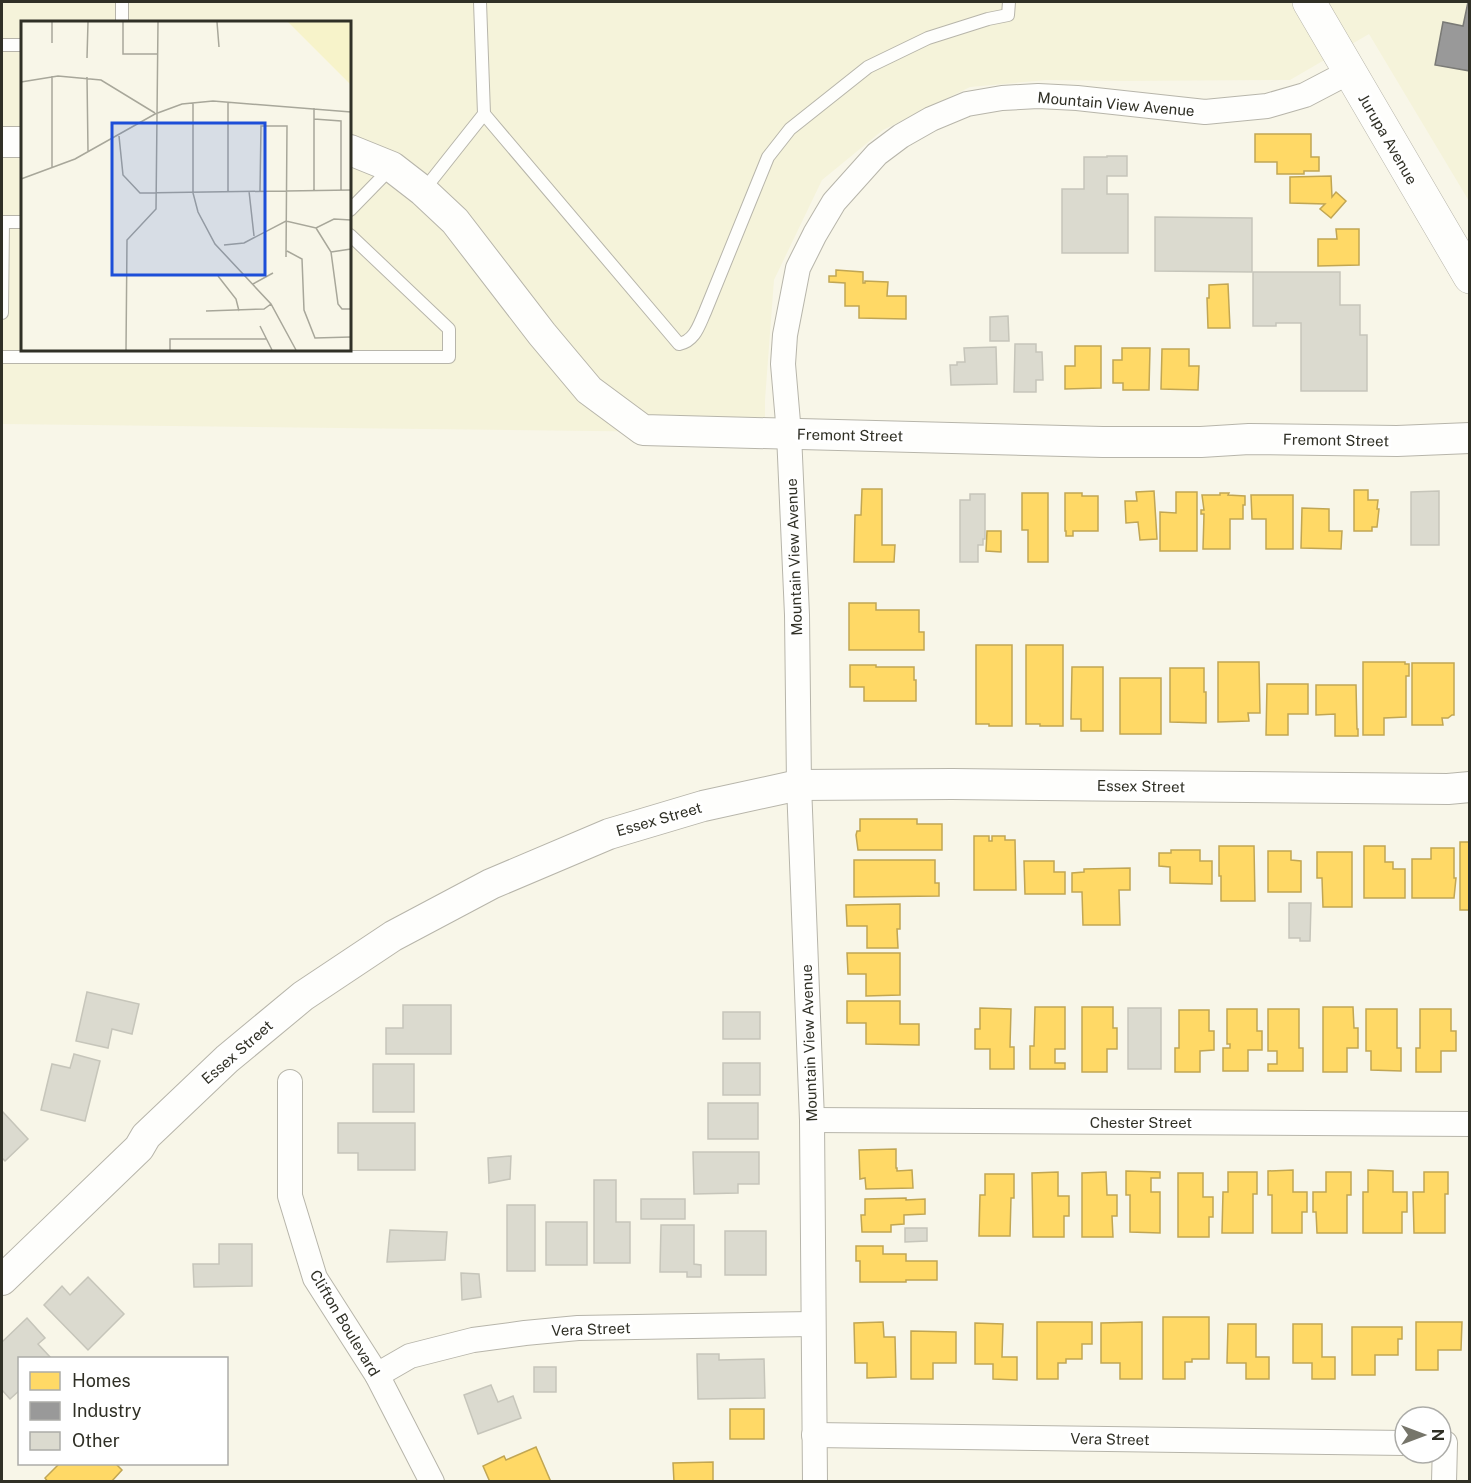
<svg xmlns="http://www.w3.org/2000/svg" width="1471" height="1483" font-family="'Public Sans',sans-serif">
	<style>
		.built { fill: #f5f3da; fill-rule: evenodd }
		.homes { fill: #ffd966; stroke: #c1a653; stroke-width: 1.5 }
		.industry { fill: #999; stroke: #7a7a76; stroke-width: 1.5 }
		.building { fill: #dbdacf; stroke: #c6c5ba; stroke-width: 1.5 }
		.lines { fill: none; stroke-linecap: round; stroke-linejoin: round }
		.service-casing { stroke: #b7b5aa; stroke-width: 14 }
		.minor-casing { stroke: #b7b5aa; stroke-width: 26 }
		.tertiary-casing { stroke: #b7b5aa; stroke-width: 32 }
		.primary-casing { stroke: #b7b5aa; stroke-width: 34 }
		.service { stroke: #fefefc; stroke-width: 12 }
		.minor { stroke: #fefefc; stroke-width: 24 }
		.tertiary { stroke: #fefefc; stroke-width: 30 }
		.primary { stroke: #fefefc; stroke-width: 33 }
		.labels { text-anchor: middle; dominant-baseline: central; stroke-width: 6; stroke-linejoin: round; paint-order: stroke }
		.street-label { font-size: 15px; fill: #303026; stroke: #fff }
		.inset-road { fill: none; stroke: #a8a79a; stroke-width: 1.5 }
		.view { fill: #1d4ed8; fill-opacity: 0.15; stroke: #1d4ed8; stroke-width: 3 }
		.inset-edge { fill: none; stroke: #303026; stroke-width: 3 }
	</style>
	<rect width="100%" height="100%" fill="#f8f6e8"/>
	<path class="built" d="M2,2H1469V201L1369,34L1290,80L1122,81L1047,80L970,87L883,130L822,180L774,280L765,400V433L2,424ZM22,22H350V350H22Z"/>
	<g class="homes">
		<polygon points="1255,134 1311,134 1311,157 1319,157 1319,171 1304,171 1304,174 1277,174 1277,162 1255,162"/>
		<polygon points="1331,176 1332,197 1336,192 1346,201 1331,218 1320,209 1325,204 1290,203 1290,177"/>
		<polygon points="1336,229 1359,229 1359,265 1318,266 1318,239 1337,239"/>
		<polygon points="836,270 863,272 863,283 865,283 865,281 888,282 887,296 906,296 906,319 859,318 859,306 845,306 845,283 829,282 829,276 836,276"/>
		<polygon points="1228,284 1230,328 1208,328 1207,298 1209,298 1209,285"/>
		<polygon points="1075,346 1101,346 1101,388 1065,389 1065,366 1075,366"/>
		<polygon points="1122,348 1150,348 1149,390 1123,390 1123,383 1113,383 1113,360 1122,360"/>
		<polygon points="1162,349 1189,349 1189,366 1199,366 1198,390 1161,389"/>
		<polygon points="862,489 882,489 882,545 895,545 894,562 854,562 855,515 861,515"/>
		<polygon points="1354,490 1368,490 1368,500 1378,500 1377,509 1379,509 1377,527 1372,527 1372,531 1354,531"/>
		<polygon points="1154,491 1157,539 1140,540 1138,522 1126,523 1125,501 1137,501 1136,492"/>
		<polygon points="1176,492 1197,492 1197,551 1160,551 1160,512 1176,513"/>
		<polygon points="1022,493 1048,493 1048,562 1028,562 1028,530 1022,530"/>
		<polygon points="1065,493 1082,493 1082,496 1098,496 1098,531 1073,531 1073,536 1066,536 1066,531 1065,531"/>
		<polygon points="1220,493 1229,493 1228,495 1245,496 1245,505 1243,505 1243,519 1230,519 1230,549 1203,549 1204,514 1201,514 1201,510 1204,510 1202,495 1220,495"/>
		<polygon points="1251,495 1293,495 1293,549 1266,549 1266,519 1252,519"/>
		<polygon points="1302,508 1329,509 1329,531 1342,531 1341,549 1301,548"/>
		<polygon points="987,531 1001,531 1001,552 986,551"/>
		<polygon points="849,603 876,603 876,610 919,610 919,632 924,632 924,650 849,650"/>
		<polygon points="976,645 1012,645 1012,726 989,726 989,724 976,724"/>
		<polygon points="1026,645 1063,645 1063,726 1040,726 1040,724 1026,724"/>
		<polygon points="1218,662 1259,662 1260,713 1248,713 1249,721 1218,722"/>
		<polygon points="1363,662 1405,662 1405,664 1409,664 1409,676 1406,676 1406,717 1384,718 1384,735 1363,735"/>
		<polygon points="1412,663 1454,663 1454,715 1452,715 1448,718 1442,718 1443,725 1412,725"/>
		<polygon points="850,665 876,665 876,667 914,667 914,680 916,680 916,701 864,701 864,687 850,687"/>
		<polygon points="1072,667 1103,667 1103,731 1081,731 1081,719 1071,719"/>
		<polygon points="1170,668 1204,668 1204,692 1206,692 1206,723 1170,722"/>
		<rect x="1120" y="678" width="41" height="56"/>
		<polygon points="1267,684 1308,684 1308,714 1288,714 1288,735 1266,735"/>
		<polygon points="1316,685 1356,685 1357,729 1358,729 1358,736 1335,736 1335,714 1316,715"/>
		<polygon points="860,819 917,819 917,824 942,824 942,850 858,850 856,835 857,831 860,831"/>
		<polygon points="974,836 989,836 989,841 992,841 992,836 1005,836 1005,840 1015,840 1016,890 974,890"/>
		<rect x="1460" y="842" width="10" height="68"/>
		<polygon points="1219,846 1254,846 1255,901 1221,901 1221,876 1219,876"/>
		<polygon points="1364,846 1385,846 1385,862 1393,862 1393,869 1405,869 1405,898 1364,898"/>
		<polygon points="1431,848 1454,848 1454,878 1456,878 1454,898 1412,898 1412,859 1431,859"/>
		<polygon points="1171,850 1200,850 1200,861 1212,861 1212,884 1170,883 1170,867 1159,866 1159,853 1171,853"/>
		<polygon points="1268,851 1291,851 1291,860 1301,861 1301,892 1268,892"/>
		<polygon points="1317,852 1352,852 1352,907 1323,907 1322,878 1317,878"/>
		<polygon points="854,860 935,860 935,883 939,883 939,896 854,897"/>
		<polygon points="1024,861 1054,861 1054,872 1065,872 1065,894 1025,894"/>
		<polygon points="1130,868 1130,890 1119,890 1120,925 1083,925 1082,892 1072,892 1072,873 1084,872 1084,869"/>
		<polygon points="900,904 900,929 897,929 898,948 867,948 867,926 847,926 846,905"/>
		<polygon points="847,953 900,953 900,995 866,996 866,974 848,974"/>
		<polygon points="847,1001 900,1001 900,1024 919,1024 919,1045 866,1044 866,1023 847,1023"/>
		<polygon points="1035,1007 1065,1007 1065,1049 1055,1049 1055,1063 1065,1063 1065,1069 1030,1069 1030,1046 1034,1046"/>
		<polygon points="1082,1007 1113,1007 1113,1028 1117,1028 1117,1049 1107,1049 1107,1072 1082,1072"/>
		<polygon points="1323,1007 1353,1007 1354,1028 1358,1028 1358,1048 1347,1048 1347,1072 1323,1072"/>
		<polygon points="980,1008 1011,1009 1010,1047 1014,1047 1014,1069 990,1069 990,1049 975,1049 975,1029 980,1029"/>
		<polygon points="1227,1009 1257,1009 1257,1031 1262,1031 1262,1050 1248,1050 1248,1071 1223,1071 1223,1048 1230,1048 1230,1044 1227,1044"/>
		<polygon points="1268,1009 1299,1009 1299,1048 1303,1048 1303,1071 1268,1071 1268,1064 1277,1064 1277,1051 1268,1051"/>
		<polygon points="1366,1009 1397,1009 1397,1048 1401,1048 1401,1071 1371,1070 1371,1051 1366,1051"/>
		<polygon points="1420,1009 1451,1009 1451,1031 1456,1031 1456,1051 1441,1051 1441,1072 1416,1072 1416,1048 1420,1048"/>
		<polygon points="1179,1010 1209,1010 1209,1031 1214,1031 1214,1050 1200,1051 1200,1072 1175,1072 1175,1048 1179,1048"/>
		<polygon points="896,1149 896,1168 897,1168 897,1171 912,1170 913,1188 866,1189 865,1178 860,1179 859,1150"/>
		<polygon points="1293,1170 1293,1192 1307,1192 1307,1212 1302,1212 1302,1233 1272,1233 1272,1195 1268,1195 1268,1171"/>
		<polygon points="1368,1170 1393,1171 1393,1192 1407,1192 1407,1212 1402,1212 1402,1233 1363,1233 1363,1192 1368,1192"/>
		<polygon points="1126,1171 1160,1172 1160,1178 1151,1178 1151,1192 1160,1192 1160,1233 1130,1232 1130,1195 1126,1195"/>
		<polygon points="1058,1172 1058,1196 1069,1196 1069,1216 1064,1216 1064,1237 1033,1237 1032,1173"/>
		<polygon points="1106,1172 1107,1195 1117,1195 1117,1216 1112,1216 1113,1237 1082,1237 1082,1173"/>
		<polygon points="1228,1172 1257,1172 1257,1194 1253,1194 1253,1233 1222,1233 1223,1192 1228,1192"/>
		<polygon points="1326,1172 1351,1172 1351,1195 1347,1195 1347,1233 1317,1233 1316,1212 1313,1212 1313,1192 1326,1192"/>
		<polygon points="1424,1172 1448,1172 1448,1194 1445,1194 1445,1233 1414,1233 1413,1192 1424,1192"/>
		<polygon points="1178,1173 1203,1173 1203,1197 1213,1197 1213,1217 1209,1217 1209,1237 1178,1237"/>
		<polygon points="985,1174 1014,1174 1014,1198 1011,1198 1010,1236 979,1236 980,1195 985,1195"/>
		<polygon points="906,1198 906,1200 925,1199 925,1214 904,1215 904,1224 891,1225 891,1232 862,1232 861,1215 865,1215 865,1199"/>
		<polygon points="856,1246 883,1246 883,1254 906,1254 906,1261 937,1261 937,1280 906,1280 906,1282 860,1282 860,1261 856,1261"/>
		<polygon points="1163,1317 1209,1317 1209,1359 1192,1359 1192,1362 1185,1362 1185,1379 1163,1379"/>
		<polygon points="883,1322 884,1337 895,1337 896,1377 867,1378 867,1363 855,1363 854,1323"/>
		<polygon points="1037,1322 1092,1322 1092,1344 1082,1344 1082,1359 1066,1359 1066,1363 1058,1363 1058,1379 1037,1379"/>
		<polygon points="1142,1322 1142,1379 1120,1379 1120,1363 1101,1363 1101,1323"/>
		<polygon points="1416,1322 1462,1322 1461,1350 1438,1350 1438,1370 1416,1370"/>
		<polygon points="975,1323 1003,1324 1002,1357 1017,1357 1017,1380 993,1379 993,1364 975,1364"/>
		<polygon points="1228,1324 1256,1324 1256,1357 1269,1357 1269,1379 1246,1379 1246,1363 1227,1363"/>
		<polygon points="1293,1324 1322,1324 1322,1357 1335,1357 1335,1379 1312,1379 1312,1363 1293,1363"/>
		<polygon points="1352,1327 1402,1327 1402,1339 1398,1339 1398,1355 1375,1355 1375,1375 1352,1375"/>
		<polygon points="911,1331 956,1332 956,1363 933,1363 933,1379 911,1379"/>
		<rect x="730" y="1409" width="34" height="30"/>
		<polygon points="536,1447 551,1482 490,1482 483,1466 504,1456 506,1460"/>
		<polygon points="713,1462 713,1482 674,1482 673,1463"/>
		<polygon points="59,1464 116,1464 122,1470 111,1482 48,1482 45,1478"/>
	</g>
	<polygon class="industry" points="1468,2 1470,2 1470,71 1435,65 1443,22 1463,26"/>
	<g class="building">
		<polygon points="1107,156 1127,156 1127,176 1107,176 1107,194 1128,194 1128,253 1062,253 1062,189 1084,189 1084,157 1107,157"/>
		<polygon points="1155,217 1252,218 1252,272 1155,271"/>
		<polygon points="1253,272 1340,272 1340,305 1360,305 1360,335 1367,335 1367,391 1301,391 1301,323 1276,323 1276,326 1253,326"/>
		<polygon points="1008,316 1009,341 990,341 990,317"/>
		<polygon points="1015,344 1036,344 1036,352 1042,352 1043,380 1036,380 1036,392 1014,392"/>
		<polygon points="996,347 997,384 951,385 950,365 957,365 957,362 965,362 964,348"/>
		<polygon points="1439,491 1439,545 1411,545 1411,492"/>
		<polygon points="970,494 985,494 985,539 983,539 983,545 978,545 978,562 960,562 960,500 970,500"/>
		<polygon points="1289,903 1311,903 1310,941 1300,941 1300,938 1289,938"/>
		<polygon points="87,992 139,1004 132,1034 112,1029 108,1048 76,1041"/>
		<polygon points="403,1005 451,1005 451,1054 386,1054 386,1028 403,1028"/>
		<rect x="1128" y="1008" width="33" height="61"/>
		<rect x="723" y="1012" width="37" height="27"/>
		<polygon points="74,1054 100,1061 85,1121 41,1110 52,1064 70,1068"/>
		<rect x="723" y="1063" width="37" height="32"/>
		<rect x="373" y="1064" width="41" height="48"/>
		<rect x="708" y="1103" width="50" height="36"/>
		<polygon points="2,1111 28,1139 5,1161 2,1158"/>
		<polygon points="338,1123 415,1123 415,1170 358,1170 358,1153 338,1153"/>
		<polygon points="693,1152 759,1152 759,1184 738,1184 738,1193 694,1194"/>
		<polygon points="511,1156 510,1179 489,1183 488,1158"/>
		<polygon points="594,1180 616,1180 616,1222 630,1222 630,1263 594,1263"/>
		<rect x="641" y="1199" width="44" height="20"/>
		<rect x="507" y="1205" width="28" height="66"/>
		<rect x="546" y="1222" width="41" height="43"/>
		<polygon points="661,1225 694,1225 694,1264 701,1265 701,1277 687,1277 687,1272 660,1272"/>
		<polygon points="905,1228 927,1228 927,1241 905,1242"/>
		<polygon points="390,1230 447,1232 445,1260 387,1262"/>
		<rect x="725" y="1231" width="41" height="44"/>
		<polygon points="219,1244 252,1244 252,1286 194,1287 193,1264 219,1264"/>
		<polygon points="461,1273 479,1274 481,1297 462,1300"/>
		<polygon points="88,1277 124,1314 88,1350 44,1305 62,1286 70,1295"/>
		<polygon points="27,1318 45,1338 38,1344 51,1358 20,1358 20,1390 10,1399 2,1390 2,1342"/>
		<polygon points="697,1354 719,1354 719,1360 764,1359 765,1398 698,1399"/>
		<rect x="534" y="1367" width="22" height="25"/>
		<polygon points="491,1385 498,1402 513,1396 521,1418 478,1434 464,1395"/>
	</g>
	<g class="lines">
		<defs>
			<g id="service">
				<polyline points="122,22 122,2"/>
				<polyline points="2,45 22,45"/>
				<path d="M484,114L679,344C695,341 699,325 705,312L768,157L790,129L868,67L928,38L988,19L1008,15L1009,2"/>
				<polyline points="423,191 484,114 480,2"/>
				<polyline points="350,210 391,168"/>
				<polyline points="2,313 3,222 22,222"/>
				<polyline points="2,357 449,357 449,329 350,235"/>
			</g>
			<g id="minor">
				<polyline points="290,1082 290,1196 315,1278 377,1375 432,1482"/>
				<polyline points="812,1120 1470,1124"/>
				<polyline points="377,1375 410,1356 473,1340 525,1333 578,1328 813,1324"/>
				<polyline points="814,1435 1405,1443"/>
				<polyline points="1441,1443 1445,1443 1444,1482"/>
				<polyline points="815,1482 812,1120 799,785 797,615 789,434 783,364 785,335 798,268 815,234 834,202 877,154 901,136 931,119 967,104 1002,98 1038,96 1077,98 1205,112 1267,106 1305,95 1349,72"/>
			</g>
			<g id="tertiary">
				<polyline points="2,142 22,142"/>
				<polyline points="350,150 392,167 423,191 455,221 542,334 589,390 643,430 1103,442 1201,442 1249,439 1397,441 1470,438"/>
				<polyline points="2,1280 139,1148 146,1136 227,1059 303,996 393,936 491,884 609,834 703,806 799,785 952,784 1448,789 1470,787"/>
			</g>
			<polyline id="primary" points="1309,2 1470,277"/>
		</defs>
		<use href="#service" class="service-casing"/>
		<use href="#minor" class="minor-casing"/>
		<use href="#tertiary" class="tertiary-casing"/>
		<use href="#primary" class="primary-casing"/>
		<use href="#service" class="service"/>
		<use href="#minor" class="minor"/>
		<use href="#tertiary" class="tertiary"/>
		<use href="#primary" class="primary"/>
	</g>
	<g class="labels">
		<g class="street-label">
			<text transform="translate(1116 104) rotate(5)">Mountain View Avenue</text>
			<text transform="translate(1388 139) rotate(60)">Jurupa Avenue</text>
			<text transform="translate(850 435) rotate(1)">Fremont Street</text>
			<text transform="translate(1336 440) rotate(1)">Fremont Street</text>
			<text transform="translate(794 557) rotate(-92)">Mountain View Avenue</text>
			<text transform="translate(1141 786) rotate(1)">Essex Street</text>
			<text transform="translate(659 819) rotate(-16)">Essex Street</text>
			<text transform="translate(809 1043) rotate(-92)">Mountain View Avenue</text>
			<text transform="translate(237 1052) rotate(-41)">Essex Street</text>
			<text x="1141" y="1122">Chester Street</text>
			<text transform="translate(345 1323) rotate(59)">Clifton Boulevard</text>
			<text transform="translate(591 1329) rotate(-2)">Vera Street</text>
			<text transform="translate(1110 1439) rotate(1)">Vera Street</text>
		</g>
	</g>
	<g transform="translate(21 21)">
		<rect width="330" height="330" fill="#f8f6e8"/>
		<path d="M267,1H330V64Z" fill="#f7f3ca"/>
		<path class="inset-road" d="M102,1V33H137M196,1L198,26M31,22V1M66,37L67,1M31,55V147M66,56L67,130M0,61L37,55L80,59L134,92M172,82V172L177,191L194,223L250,283L275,329M293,87V170M293,98L320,100V169M98,115L102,154L119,172L330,169M0,158L54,138L134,93L161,83L192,80L330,91M207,170V81M228,170L233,215M239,170L240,105H266L265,236M295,207L310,231L317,283L321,288H330M203,224L223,222L265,200L295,207L313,198L330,199M266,230L281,238L283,289L294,317L330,316M310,231L330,228M197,255L215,278L218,290M232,263L252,252M185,290L243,288L250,283M239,305L251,329M105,329L106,219L135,188L137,1M149,329V318H246"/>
		<path class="view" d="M91,102H244V254H91Z"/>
		<rect width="330" height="330" class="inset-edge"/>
	</g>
	<rect width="1471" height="1483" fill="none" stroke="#303026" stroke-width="6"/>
	<rect x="18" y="1357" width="210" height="108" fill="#ffffff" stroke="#acaca8" stroke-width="1.5"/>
	<rect x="30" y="1372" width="30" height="18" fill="#ffd966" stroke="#acaca8" stroke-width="1.5"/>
	<text x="72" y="1387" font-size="18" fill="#303026">Homes</text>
	<rect x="30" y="1402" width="30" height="18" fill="#999999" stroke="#acaca8" stroke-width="1.5"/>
	<text x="72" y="1417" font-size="18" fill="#303026">Industry</text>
	<rect x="30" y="1432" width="30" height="18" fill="#dbdacf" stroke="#acaca8" stroke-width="1.5"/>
	<text x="72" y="1447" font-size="18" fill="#303026">Other</text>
	<g transform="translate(1423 1435) rotate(90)"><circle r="28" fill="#ffffff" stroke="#acaca8" stroke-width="1.5"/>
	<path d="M0-4.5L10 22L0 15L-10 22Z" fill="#76756a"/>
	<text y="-9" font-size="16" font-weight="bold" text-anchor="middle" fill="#303026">N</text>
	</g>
</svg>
